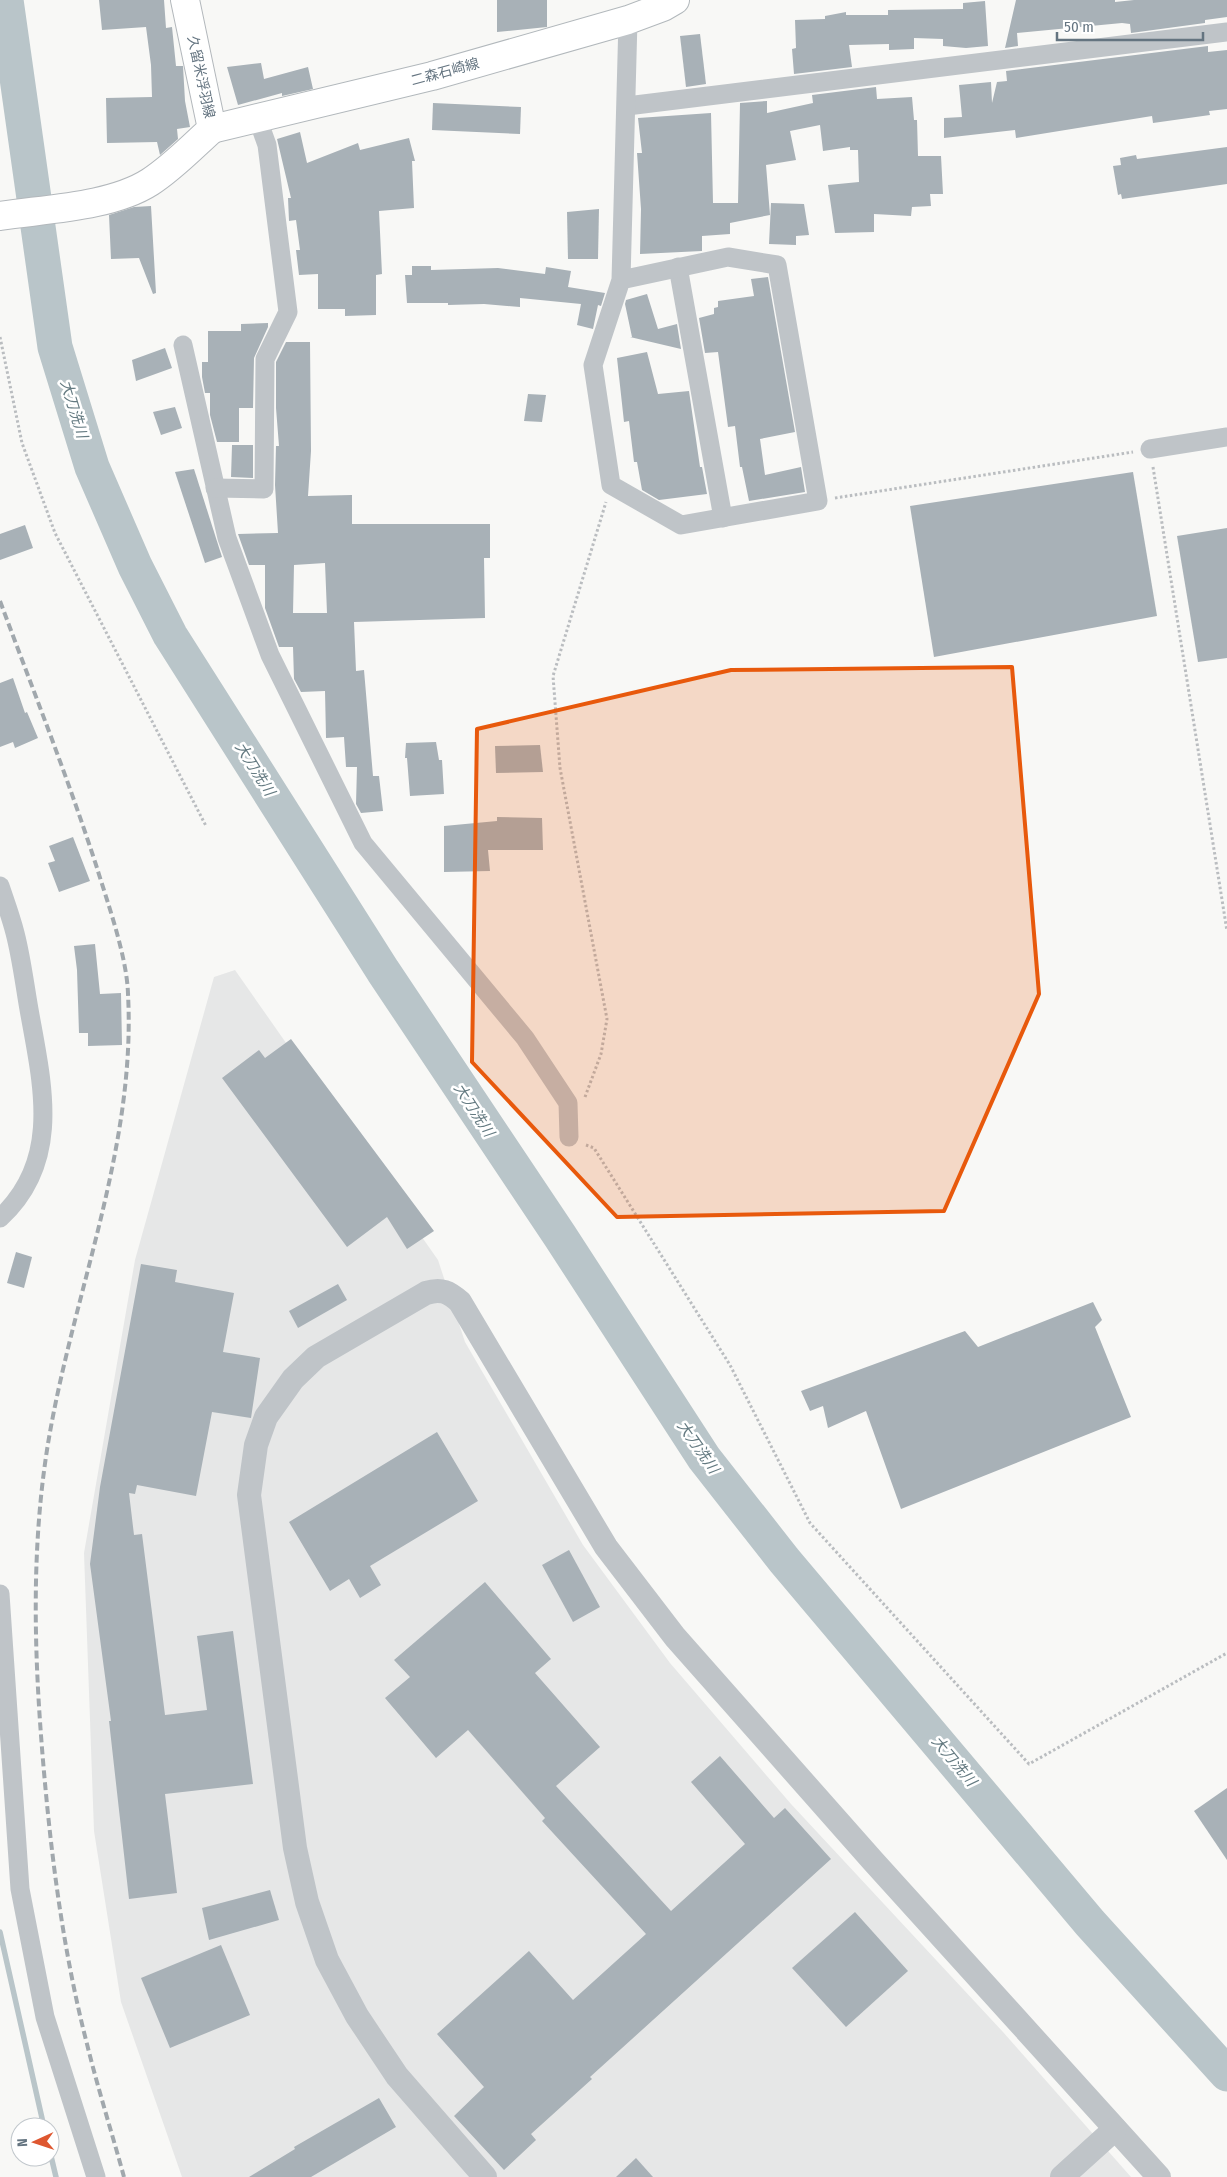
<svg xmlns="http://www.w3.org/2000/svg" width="1227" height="2177" font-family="'Fira Sans Condensed','Noto Sans JP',sans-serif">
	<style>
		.built { fill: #e6e7e7 }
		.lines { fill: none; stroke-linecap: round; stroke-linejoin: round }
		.stream { stroke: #b9c5c9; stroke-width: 5.5 }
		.river { stroke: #b9c5c9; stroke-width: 35 }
		.building { fill: #a8b1b7; fill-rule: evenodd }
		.secondary-casing { stroke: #b2b8bc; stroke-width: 30 }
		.primary-casing { stroke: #b3b8bc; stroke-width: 30 }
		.path { stroke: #babdc0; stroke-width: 3; stroke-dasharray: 2.5 2.5; stroke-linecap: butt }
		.minor { stroke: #bfc4c8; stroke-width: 19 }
		.tertiary { stroke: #bfc4c8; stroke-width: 24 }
		.secondary { stroke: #fff; stroke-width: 28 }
		.primary { stroke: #fff; stroke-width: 28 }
		.rail { stroke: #a1a8ad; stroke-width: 4; stroke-dasharray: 8 4; stroke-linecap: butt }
		.marked { fill: #e8590c; fill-opacity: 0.2; stroke: #e8590c; stroke-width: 4; stroke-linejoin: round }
		.labels { text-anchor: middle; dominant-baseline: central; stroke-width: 5; stroke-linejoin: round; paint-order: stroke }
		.street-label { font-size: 14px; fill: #647480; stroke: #fff }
		.water-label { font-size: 15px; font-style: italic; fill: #647a81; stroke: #fff }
	</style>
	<rect width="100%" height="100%" fill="#f8f8f6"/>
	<polygon class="built" points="235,970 438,1260 465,1342 583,1545 670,1663 791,1804 1003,2032 1131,2177 182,2177 121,2002 94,1831 84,1553 135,1260 214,977"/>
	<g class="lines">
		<g class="stream">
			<polyline points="0,1932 44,2127"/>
			<polyline points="50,2152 56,2177"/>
		</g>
		<polyline class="river" points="6,0 55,347 92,467 135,566 170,635 383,971 560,1236 704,1458 784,1560 1090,1923 1227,2074"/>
	</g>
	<g class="building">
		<polygon points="99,0 164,0 166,28 172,27 176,66 183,66 185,101 190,127 177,129 178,139 160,155 157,142 107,143 106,98 152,97 151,65 146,27 102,30"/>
		<polygon points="497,0 547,0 547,27 497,32"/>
		<polygon points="1016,0 1115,0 1115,2 1134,0 1227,0 1227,17 1205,20 1205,23 1131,33 1130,24 1122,23 1017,33 1018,46 1005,48"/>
		<polygon points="985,1 988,46 966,48 943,46 943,39 914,38 914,49 889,50 889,44 849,45 852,67 794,74 792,49 796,48 795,20 825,19 825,16 846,12 846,15 888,15 888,10 963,9 963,3"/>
		<polygon points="700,34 706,84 686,87 680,36"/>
		<polygon points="1208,46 1208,52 1227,50 1227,109 1209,111 1210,115 1153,123 1152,116 1016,138 1015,130 944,138 944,118 962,117 959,85 991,82 992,103 997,82 1007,81 1006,71"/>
		<polygon points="261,63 264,79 308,67 313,89 282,96 282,93 238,105 227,67"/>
		<polygon points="876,87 877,99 912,97 914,120 917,120 918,156 941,156 943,194 930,194 931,206 912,207 911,216 874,214 874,232 835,233 828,185 859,182 858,150 850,150 850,147 823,151 820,125 790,131 796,160 766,165 770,215 730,223 730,234 702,236 702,251 640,254 641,209 637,153 642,153 638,118 711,113 713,203 738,203 740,103 767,101 767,113 813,103 812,95"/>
		<polygon points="433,103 521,107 520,134 432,130"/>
		<polygon points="300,132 307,163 358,143 360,150 409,138 415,161 412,161 414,208 379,211 382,274 376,275 376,315 345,316 345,309 318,309 318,274 299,275 296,250 300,250 296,220 289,221 288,198 291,198 277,139"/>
		<polygon points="1227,147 1227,184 1122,199 1121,194 1118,195 1113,166 1121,165 1120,158 1136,155 1137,159"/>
		<polygon points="771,203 804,204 809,235 796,236 796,245 769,244"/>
		<polygon points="151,206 156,293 153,294 139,258 111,259 109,215 134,207"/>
		<polygon points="599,209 598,259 568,259 567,212"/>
		<polygon points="412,266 431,266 431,270 498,268 545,274 546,267 571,271 568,287 605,293 601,306 598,305 593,329 577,325 581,304 520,298 520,307 484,304 448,305 448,303 407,303 405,275 412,275"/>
		<polygon points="768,277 795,432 760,439 765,475 801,467 805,492 749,501 742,467 740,467 735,426 728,427 718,352 705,353 699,318 714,314 714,308 718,307 718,301 754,296 751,279"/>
		<polygon points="647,294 658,329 677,324 681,349 630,337 632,337 625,304 626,300"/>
		<polygon points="268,323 268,327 254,358 253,408 239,408 239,442 217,442 210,415 210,393 205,393 202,377 202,362 208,362 208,331 241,331 241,324"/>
		<path d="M286,342H310L311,451L308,496L352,495V524H490V558H484L485,618L354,622L356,671L364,670L373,776H379L383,811L361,813L356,804L357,767H346L344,737L326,738L325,691L301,692L294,679L293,647H279L265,608V565H249L238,534L278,533L275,485L276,446H279L276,408V362ZM325,563L327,613H293L294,565Z"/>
		<polygon points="165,348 172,368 136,381 132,360"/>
		<polygon points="647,352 658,394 689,391 700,467 702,467 707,494 659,500 642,490 637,462 634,462 629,421 624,422 617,358"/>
		<polygon points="528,394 546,395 542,422 524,421"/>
		<polygon points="175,407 182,428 161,435 153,412"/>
		<polygon points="232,445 253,445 253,478 231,477"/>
		<polygon points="194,469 222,557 205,563 175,472"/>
		<polygon points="1133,472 1157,616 934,657 910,506"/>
		<polygon points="25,525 33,548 0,560 0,534"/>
		<polygon points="1227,528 1227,658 1198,662 1177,536"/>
		<polygon points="13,678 25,713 27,712 38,738 15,748 13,742 0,747 0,683"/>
		<polygon points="436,742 439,760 442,760 444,794 410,796 407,758 405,758 406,743"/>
		<polygon points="540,745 543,772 496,773 495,746"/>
		<polygon points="497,817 542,818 543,850 488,850 490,871 444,872 444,826 497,821"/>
		<polygon points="73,837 90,881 59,892 48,863 55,861 49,846"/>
		<polygon points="95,944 100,994 121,993 122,1045 88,1046 88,1033 79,1033 77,970 74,946"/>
		<polygon points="291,1039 434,1231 407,1249 387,1217 347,1247 222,1078 259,1050 265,1058"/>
		<polygon points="16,1252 32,1257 24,1288 7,1283"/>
		<polygon points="141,1264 177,1270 175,1282 234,1293 223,1352 260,1358 251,1418 212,1412 196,1496 137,1485 135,1494 129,1493 134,1535 142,1534 165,1715 207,1710 197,1636 233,1631 253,1784 165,1794 177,1893 129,1899 109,1721 111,1721 90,1564 100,1487"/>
		<polygon points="338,1284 347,1300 298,1328 289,1311"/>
		<polygon points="1093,1302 1102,1320 1095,1327 1131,1417 901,1509 866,1411 828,1428 823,1406 810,1411 801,1391 965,1331 978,1347"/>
		<polygon points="437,1432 478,1501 370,1566 381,1585 360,1598 349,1579 330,1591 289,1522"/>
		<polygon points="569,1550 600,1607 573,1622 542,1565"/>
		<polygon points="485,1582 551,1659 535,1673 600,1747 556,1786 671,1911 745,1844 691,1782 720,1756 774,1818 785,1808 831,1859 590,2077 592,2079 531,2134 536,2140 504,2170 454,2116 484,2087 437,2034 529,1951 573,2000 646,1934 542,1821 545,1818 468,1730 436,1758 385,1698 410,1677 394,1660"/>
		<polygon points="1227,1788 1227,1860 1194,1811"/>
		<polygon points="270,1890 279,1920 209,1940 202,1908"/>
		<polygon points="855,1912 908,1971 846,2027 792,1968"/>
		<polygon points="221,1945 250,2015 170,2048 141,1978"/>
		<polygon points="379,2098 396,2127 311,2177 249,2177 295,2149 294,2147"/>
		<polygon points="636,2158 653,2177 616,2177"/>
	</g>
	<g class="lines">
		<defs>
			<polyline id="secondary" points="212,129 432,76 628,20 663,7 675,0"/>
			<path id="primary" d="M0,216C45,209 111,207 150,182C172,168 192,147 212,129L185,0"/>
		</defs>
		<use href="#secondary" class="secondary-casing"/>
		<use href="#primary" class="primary-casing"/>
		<g class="path">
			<polyline points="0,337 22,443 55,533 206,826"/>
			<polyline points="1153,467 1227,931"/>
			<polyline points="835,498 1133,452"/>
			<polyline points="585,1097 601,1054 607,1019 560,768 553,676 606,502"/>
			<polyline points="586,1145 594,1148 730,1365 810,1523 1029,1764 1227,1653"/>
		</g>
		<g class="minor">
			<polyline points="627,106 1227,32"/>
			<polyline points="678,267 723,518"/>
			<polyline points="621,280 728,257 777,265 818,501 681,525 611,485 593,365 621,280 628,20"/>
			<polyline points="183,345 227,538 270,655 363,843 525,1038 568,1103 569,1137"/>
			<polyline points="1150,449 1227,437"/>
			<polyline points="215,488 264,489 265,359 288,312 267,145 257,117"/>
			<path d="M0,886C5,901 11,917 15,933C22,960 25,988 30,1015C43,1087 61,1162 0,1218"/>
			<polyline points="0,1594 20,1889 45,2017 96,2177"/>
		</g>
		<g class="tertiary">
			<path d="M485,2177L397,2076L357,2016L327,1960L307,1902L295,1848L249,1495L256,1445L266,1417L293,1379L316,1357L426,1293C441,1288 449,1292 460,1302L606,1547L675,1637L873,1861L1159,2177"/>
			<polyline points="1062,2177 1115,2129"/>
		</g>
		<use href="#secondary" class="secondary"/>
		<use href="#primary" class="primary"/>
		<path class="rail" d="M0,601C33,690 68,778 97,868C108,904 127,957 128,994C136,1144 76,1286 50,1432C30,1544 34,1659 44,1772C52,1863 64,1955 87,2044C98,2089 112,2133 124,2177"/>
	</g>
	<path class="marked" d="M1012,667L1039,994L944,1211L617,1217L472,1062L477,729L731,670Z"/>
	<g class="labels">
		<g class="street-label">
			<text transform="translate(445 72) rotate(-15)">二森石崎線</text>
			<text transform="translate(201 77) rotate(78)">久留米浮羽線</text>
		</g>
		<g class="water-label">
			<text transform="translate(74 409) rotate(73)">大刀洗川</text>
			<text transform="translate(255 769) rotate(58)">大刀洗川</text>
			<text transform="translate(474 1110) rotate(57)">大刀洗川</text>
			<text transform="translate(698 1447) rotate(55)">大刀洗川</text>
			<text transform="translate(954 1761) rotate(50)">大刀洗川</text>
		</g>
	</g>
	<g transform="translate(35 2142) rotate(267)"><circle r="24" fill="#ffffff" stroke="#c1c7cc"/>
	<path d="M0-4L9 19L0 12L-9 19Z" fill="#de5730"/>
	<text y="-8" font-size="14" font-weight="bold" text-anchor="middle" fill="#647480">N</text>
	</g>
	<path d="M1057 32v8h146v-8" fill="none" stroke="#647480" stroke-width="2.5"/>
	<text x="1064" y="32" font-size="15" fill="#647480" stroke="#ffffff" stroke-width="4" paint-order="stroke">50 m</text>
</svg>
